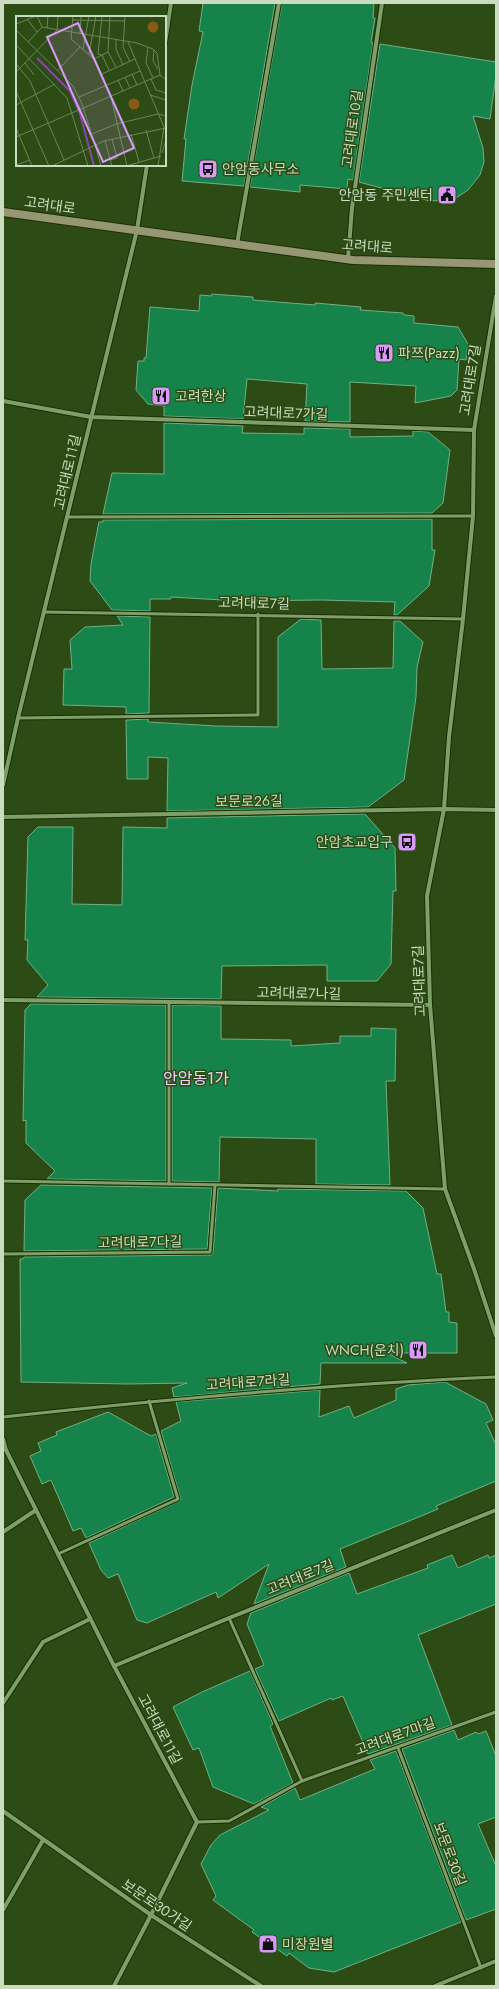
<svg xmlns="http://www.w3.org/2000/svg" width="499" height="1989" font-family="Jost,'Noto Sans KR',sans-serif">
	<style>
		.building { fill: #16844a; stroke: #72af85 }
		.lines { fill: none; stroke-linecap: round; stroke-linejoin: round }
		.lane-casing { stroke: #192f06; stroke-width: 5 }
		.street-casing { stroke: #192f06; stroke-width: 6 }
		.secondary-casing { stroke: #192f06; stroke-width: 10 }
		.lane { stroke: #7ea068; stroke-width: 3 }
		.street { stroke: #7ea068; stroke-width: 4 }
		.secondary { stroke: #979672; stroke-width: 8 }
		.labels { text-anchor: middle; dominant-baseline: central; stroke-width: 3; stroke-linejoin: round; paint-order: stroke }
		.street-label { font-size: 14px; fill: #cadcbf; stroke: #2d4b15 }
		.poi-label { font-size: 14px; fill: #cadcbf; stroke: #2d4b15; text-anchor: start }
		.quarter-label { font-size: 16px; fill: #ecd2fa; stroke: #2d4b15 }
		.inset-river { fill: none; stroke: #8a46aa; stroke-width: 2 }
		.inset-road { fill: none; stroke: #6c8559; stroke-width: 1 }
		.view { fill: #d89af8; fill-opacity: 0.15; stroke: #d89af8; stroke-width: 2 }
		.inset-edge { fill: none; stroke: #cadcbf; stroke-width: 2 }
	</style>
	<rect width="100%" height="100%" fill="#2d4b15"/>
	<g class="building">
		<polygon points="203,3 275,3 244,186 182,181 186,139 184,139 192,85 203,32 199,31"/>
		<polygon points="282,3 374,3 373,18 375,18 371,42 373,43 353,180 348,179 347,189 300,185 300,192 250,187"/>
		<polygon points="380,44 496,62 496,75 490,119 473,116 483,148 484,162 480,175 468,190 453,200 430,201 359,182"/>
		<polygon points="212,294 253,297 253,300 315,305 315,303 361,307 360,310 403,313 404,315 414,316 414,323 458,327 468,344 466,360 459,359 457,390 451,396 415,403 416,386 350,382 350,422 305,421 307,384 247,379 243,419 164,416 164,406 148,404 136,390 138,361 144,361 144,358 146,358 150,307 199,311 200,295 211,296"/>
		<polygon points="164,423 243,426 242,433 304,434 304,428 350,429 350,437 413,436 413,431 428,432 450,450 443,503 432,513 103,514 112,473 164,474"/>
		<polygon points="432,519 432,550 435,550 429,586 397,615 394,615 395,602 321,600 239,601 171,597 171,599 150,599 150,611 112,610 90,581 91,564 96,537 99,522 103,522 103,520"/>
		<polygon points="117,616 150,617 149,713 126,714 126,707 63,705 64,669 72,669 70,640 85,627 123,625"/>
		<polygon points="301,619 321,620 322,669 393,668 394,621 400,621 423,642 417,667 416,697 404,780 368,807 167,811 168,758 148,757 148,779 127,779 126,720 148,719 148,722 216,726 278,727 278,637"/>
		<polygon points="365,814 395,848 396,891 393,891 391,964 377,981 327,981 327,965 222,966 221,999 37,997 48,985 27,960 28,940 25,940 28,837 38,827 73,827 72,904 122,905 123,827 167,828 167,818"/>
		<polygon points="31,1004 166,1005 166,1181 47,1179 55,1171 26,1143 26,1120 23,1121 25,1010"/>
		<polygon points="172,1005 221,1006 221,1039 291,1040 291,1046 340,1043 340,1036 371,1036 371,1028 396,1029 395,1081 386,1081 390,1185 316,1184 316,1139 220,1137 219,1182 172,1181"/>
		<polygon points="41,1185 212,1188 207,1249 24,1251 25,1200"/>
		<polygon points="218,1188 278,1191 278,1189 406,1191 423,1208 437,1274 441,1274 446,1312 449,1312 449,1322 457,1323 457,1353 387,1353 407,1363 321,1363 320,1384 174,1397 172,1388 187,1383 128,1384 21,1382 20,1259 23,1259 24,1257 211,1255 213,1252"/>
		<polygon points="445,1382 486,1404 493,1420 486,1423 496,1445 496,1481 436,1506 438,1509 409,1521 340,1549 346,1567 254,1604 269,1564 218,1598 216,1592 147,1623 137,1620 118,1574 108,1578 101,1570 89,1543 181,1500 161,1431 181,1421 176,1402 320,1390 319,1417 349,1406 354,1418 396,1400 396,1389 408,1385"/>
		<polygon points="108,1412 151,1436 156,1434 174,1497 86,1538 81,1528 73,1531 51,1480 42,1484 30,1456 41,1451 38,1443 57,1435 56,1432"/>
		<polygon points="452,1555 458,1568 488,1555 489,1558 496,1555 496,1604 418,1635 452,1725 368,1754 343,1696 332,1700 331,1698 279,1721 255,1669 264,1665 247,1624 251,1613 349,1573 357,1594 428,1568 427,1565"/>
		<polygon points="250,1671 273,1724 270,1726 293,1783 254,1804 213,1787 199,1748 193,1750 173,1707 202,1692"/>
		<polygon points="454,1730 458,1740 476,1732 478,1734 486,1731 496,1756 496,1817 478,1824 496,1866 496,1909 466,1920 402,1749"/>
		<polygon points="396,1751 461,1922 334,1972 309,1968 289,1953 287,1956 252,1932 254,1930 213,1900 216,1896 201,1864 211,1845 220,1835 269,1810 261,1807 295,1788 300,1800 375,1769 370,1760"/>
	</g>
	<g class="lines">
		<defs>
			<g id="lane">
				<polyline points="68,517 473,516"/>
				<polyline points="44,612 463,619"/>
				<polyline points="18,718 258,715 258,614"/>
				<polyline points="169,1002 169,1184"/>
				<polyline points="3,1181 445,1189"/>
				<polyline points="3,1254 210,1252 215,1185"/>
				<path d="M3,1417C167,1399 331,1384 496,1377"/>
				<polyline points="58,1554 178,1499 149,1401"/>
				<polyline points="229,1618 302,1781"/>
				<polyline points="398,1748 481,1968"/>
				<polyline points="197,1822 229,1821 302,1781 496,1712"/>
			</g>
			<g id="street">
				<polyline points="165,43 171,3"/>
				<polyline points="237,244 279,3"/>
				<polyline points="348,259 352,208 382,3"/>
				<polyline points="496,296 474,430 473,516 463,619 449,737 444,809 427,896 430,1005 445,1189 474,1269 496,1336"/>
				<polyline points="3,401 91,417 474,430"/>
				<polyline points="3,785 18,718 137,230 147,165"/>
				<polyline points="3,817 444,809 496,810"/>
				<polyline points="3,1000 430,1005"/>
				<polyline points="3,1439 6,1450 114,1666 197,1822 151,1915 114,1986"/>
				<polyline points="3,1532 36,1510"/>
				<polyline points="114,1666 229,1618 496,1510"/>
				<polyline points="3,1703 43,1642 90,1619"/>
				<polyline points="3,1811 151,1915 261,1986"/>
				<polyline points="3,1910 43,1840"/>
				<polyline points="435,1986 496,1961"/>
			</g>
			<polyline id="secondary" points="3,212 353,260 496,264"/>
		</defs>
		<use href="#lane" class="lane-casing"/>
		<use href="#street" class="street-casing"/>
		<use href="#secondary" class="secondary-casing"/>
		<use href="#lane" class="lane"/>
		<use href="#street" class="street"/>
		<use href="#secondary" class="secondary"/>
	</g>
	<defs>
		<symbol id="bus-square" viewBox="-11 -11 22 22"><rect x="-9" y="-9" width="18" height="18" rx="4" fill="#d89af8" stroke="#2d4b15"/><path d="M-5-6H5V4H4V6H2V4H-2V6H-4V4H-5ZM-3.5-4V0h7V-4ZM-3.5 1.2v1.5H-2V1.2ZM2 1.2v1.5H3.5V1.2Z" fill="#111"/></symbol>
		<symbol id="civic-square" viewBox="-11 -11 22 22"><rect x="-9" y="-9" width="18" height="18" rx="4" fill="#d89af8" stroke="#2d4b15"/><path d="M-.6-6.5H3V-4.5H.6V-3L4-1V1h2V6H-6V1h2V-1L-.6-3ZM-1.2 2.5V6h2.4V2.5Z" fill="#111"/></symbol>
		<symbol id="restaurant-square" viewBox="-11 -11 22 22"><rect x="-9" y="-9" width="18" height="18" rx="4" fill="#d89af8" stroke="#2d4b15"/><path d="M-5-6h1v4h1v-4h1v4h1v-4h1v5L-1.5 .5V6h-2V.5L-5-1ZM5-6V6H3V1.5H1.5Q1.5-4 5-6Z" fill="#111"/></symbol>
		<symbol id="shop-square" viewBox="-11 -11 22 22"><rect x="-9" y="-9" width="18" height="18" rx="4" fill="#d89af8" stroke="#2d4b15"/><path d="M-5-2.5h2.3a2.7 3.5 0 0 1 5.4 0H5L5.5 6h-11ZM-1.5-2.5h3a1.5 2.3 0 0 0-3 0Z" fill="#111"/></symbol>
	</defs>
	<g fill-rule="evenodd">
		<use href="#bus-square" x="197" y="158" width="22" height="22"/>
		<use href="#civic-square" x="436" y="184" width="22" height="22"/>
		<use href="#restaurant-square" x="373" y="342" width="22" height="22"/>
		<use href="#restaurant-square" x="150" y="385" width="22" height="22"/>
		<use href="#bus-square" x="396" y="831" width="22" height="22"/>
		<use href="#restaurant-square" x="407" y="1339" width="22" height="22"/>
		<use href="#shop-square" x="257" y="1933" width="22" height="22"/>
	</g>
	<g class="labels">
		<g class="street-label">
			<text transform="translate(352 129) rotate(-82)">고려대로10길</text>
			<text transform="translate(50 205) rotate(8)">고려대로</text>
			<text transform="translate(367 246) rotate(4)">고려대로</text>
			<text transform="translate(470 380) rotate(-81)">고려대로7길</text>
			<text transform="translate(286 413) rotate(2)">고려대로7가길</text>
			<text transform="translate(67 472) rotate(-77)">고려대로11길</text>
			<text transform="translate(254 603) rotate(1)">고려대로7길</text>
			<text transform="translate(249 801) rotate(-1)">보문로26길</text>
			<text transform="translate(419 981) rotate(-92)">고려대로7길</text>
			<text transform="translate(299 993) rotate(1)">고려대로7나길</text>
			<text transform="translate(140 1242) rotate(-1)">고려대로7다길</text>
			<text transform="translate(248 1382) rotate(-4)">고려대로7라길</text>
			<text transform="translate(300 1577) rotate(-22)">고려대로7길</text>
			<text transform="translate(160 1729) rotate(62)">고려대로11길</text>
			<text transform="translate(395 1736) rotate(-20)">고려대로7마길</text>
			<text transform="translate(450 1854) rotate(69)">보문로30길</text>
			<text transform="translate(157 1905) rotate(34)">보문로30가길</text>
		</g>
		<g class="poi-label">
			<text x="222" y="169">안암동사무소</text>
			<text x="433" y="195" text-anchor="end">안암동 주민센터</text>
			<text x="398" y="353">파쯔(Pazz)</text>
			<text x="175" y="396">고려한상</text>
			<text x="393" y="842" text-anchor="end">안암초교입구</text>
			<text x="404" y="1350" text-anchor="end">WNCH(운치)</text>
			<text x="282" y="1944">미장원별</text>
		</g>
		<g class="quarter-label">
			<text x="196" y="1078">안암동1가</text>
		</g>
	</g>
	<g transform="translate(16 16)">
		<rect width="150" height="150" fill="#2d4b15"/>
		<path d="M131.5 11a5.5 5.5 0 1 1 11 0a5.5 5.5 0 1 1-11 0ZM112.5 88a5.5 5.5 0 1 1 11 0a5.5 5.5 0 1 1-11 0Z" fill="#855b17"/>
		<path class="inset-river" d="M21,42L54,75L64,98L78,150"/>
		<path class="inset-road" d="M21,0L26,11M57,0L55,23L80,45L95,81L111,150M109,0L107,31L114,46M11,3L21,16M56,4L109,5M0,8L20,0M26,11L121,27L137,33L141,37L144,59L150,64M31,12L32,0M0,14L57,70L66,88L79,129M64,18L65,0M100,24V33L107,49M12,26L26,11M112,26L148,111L142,150M0,29L51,82L72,150M132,31L130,47L137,62M67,33L73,0M138,34L137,45L142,53M92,36L100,51M73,38L80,0M85,39L82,38L86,0M86,39L93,54M78,43L92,36L94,0M9,47L18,59M0,48L14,65L48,144M42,54L64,31M0,56L41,14L42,0M86,58L119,43M116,58L121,69M109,61L114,72M135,63L140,74L150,77M102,64L107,75M0,75L33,150M134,79L150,84M63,81L124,55M0,89L39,68M0,112L16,150M130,114L138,142M76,118L100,108L142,98L150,100M115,118L123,146M0,121L144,59M89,125L96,150M79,129L85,150M146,137L150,124M94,144L101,142L96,123M0,149L14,144M36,150L88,125L150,112M110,150L145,140"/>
		<path class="view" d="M62,7L118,132L87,146L31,21Z"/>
		<rect width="150" height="150" class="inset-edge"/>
	</g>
	<rect width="499" height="1989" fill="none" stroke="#cadcbf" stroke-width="8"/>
</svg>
